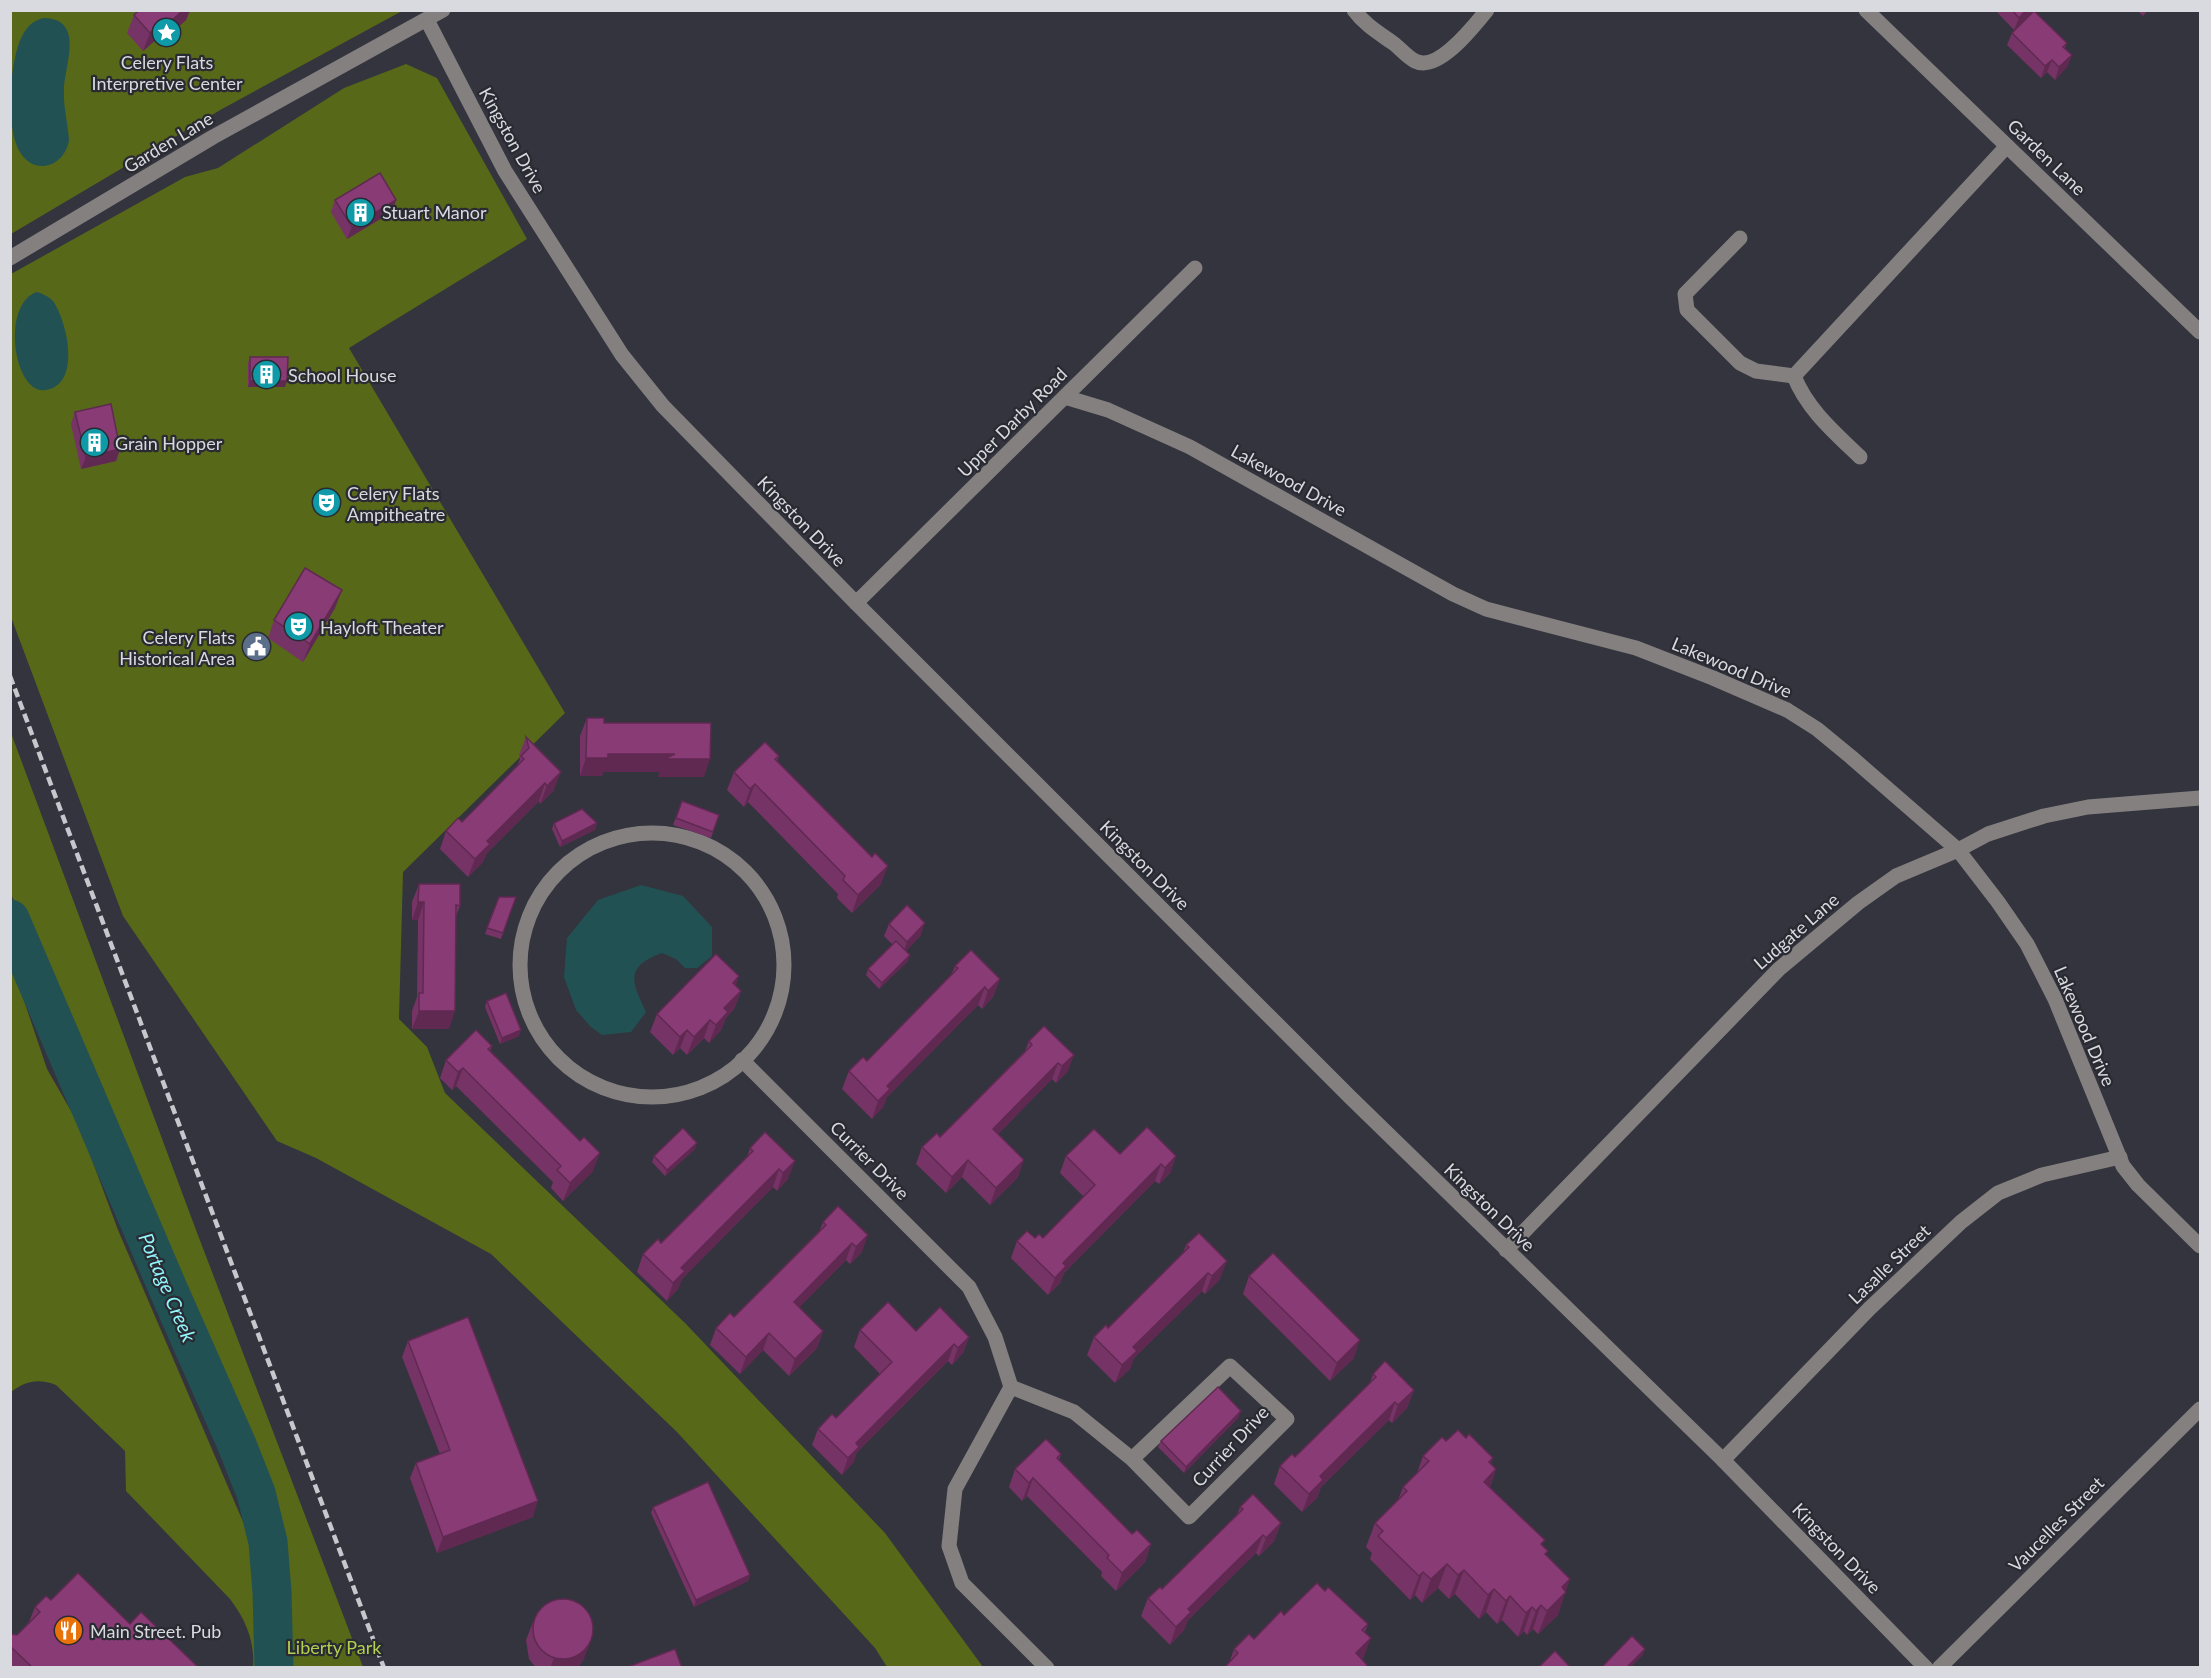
<svg xmlns="http://www.w3.org/2000/svg" width="2211" height="1678" font-family="Lato,sans-serif">
	<style>
		.green { fill: #576818 }
		.water { fill: #225154 }
		.lines { fill: none; stroke-linecap: round; stroke-linejoin: round }
		.river { stroke: #225154; stroke-width: 39 }
		.minor { stroke: #858080; stroke-width: 15 }
		.rail { stroke: #c7c8ce; stroke-width: 4.5; stroke-dasharray: 9 4.5; stroke-linecap: butt }
		.wall { fill: #763365 }
		.shaded-wall { fill: #602952 }
		.building { fill: #893b75; stroke: #602952; stroke-width: 1.5 }
		.labels { text-anchor: middle; dominant-baseline: central; stroke-width: 4.5; stroke-linejoin: round; paint-order: stroke }
		.poi-label { font-size: 18px; fill: #d9dadf; stroke: #292a32; text-anchor: start }
		.street-label { font-size: 18px; fill: #d9dadf; stroke: #292a32 }
		.park-label { font-size: 18px; fill: #b3d04d; stroke: #292a32 }
		.water-label { font-size: 20px; font-style: italic; fill: #91f6fc; stroke: #292a32 }
	</style>
	<rect width="100%" height="100%" fill="#33343d"/>
	<g class="green">
		<polygon points="10,11 402,11 222,109 11,234"/>
		<polygon points="406,64 437,78 527,239 349,348 565,713 403,872 399,1019 427,1047 445,1093 685,1323 885,1533 983,1667 887,1667 875,1648 677,1432 491,1254 316,1158 277,1141 123,916 11,617 11,274 185,177 218,168 344,88"/>
		<path d="M11,733L196,1230L363,1667H286C284,1623 286,1576 277,1533C272,1505 262,1479 252,1453L147,1216L78,1049L11,894Z"/>
		<path d="M11,962L47,1069L79,1125L118,1230L247,1531C260,1578 264,1620 266,1667H253C255,1642 246,1620 230,1599L126,1491L125,1451L56,1385C39,1378 25,1381 11,1392Z"/>
	</g>
	<g class="water">
		<path d="M44,18C85,19 65,65 64,89C63,107 68,123 69,140C65,166 35,177 20,152C5,128 9,54 25,31C30,23 36,20 44,18Z"/>
		<path d="M37,292C43,294 48,296 53,301C67,321 82,384 46,390C14,396 0,304 37,292Z"/>
		<path d="M641,885L683,896L712,927V956L697,968H685L676,959L662,953C624,967 632,982 646,1012L631,1032L602,1035L591,1027L576,1010L564,977L567,938L598,900Z"/>
	</g>
	<g class="lines">
		<polyline class="river" points="10,919 169,1291 237,1445 256,1493 268,1542 272,1592 274,1668"/>
		<g class="minor">
			<path d="M1354,10C1365,25 1379,33 1393,43C1400,48 1407,57 1415,61C1438,73 1474,26 1487,10"/>
			<polyline points="1866,10 2200,332"/>
			<polyline points="427,20 505,171 622,355 663,406 856,603 1350,1097 1723,1460 1926,1668"/>
			<polyline points="1740,238 1685,294 1687,310 1740,363 1756,371 1794,376 2007,146"/>
			<polyline points="10,258 213,137 443,10"/>
			<path d="M1794,376C1807,409 1834,432 1860,457"/>
			<polyline points="1065,397 1108,410 1190,447 1453,594 1486,609 1636,648 1713,678 1787,710 1817,729 1851,757 1958,850 1998,902 2027,944 2055,999 2123,1166 2138,1185 2200,1246"/>
			<polyline points="856,603 1195,268"/>
			<circle cx="652" cy="965" r="132"/>
			<polyline points="742,1060 969,1287 995,1337 1011,1387 955,1489 949,1546 962,1583 1047,1668"/>
			<polyline points="1506,1250 1779,969 1858,903 1896,876 1958,850 1988,834 2044,816 2088,807 2200,798"/>
			<polyline points="1011,1387 1074,1412 1132,1459 1189,1517 1287,1419 1230,1366 1132,1459"/>
			<polyline points="1723,1460 1869,1309 1961,1222 1998,1193 2042,1175 2120,1157"/>
			<polyline points="1939,1668 2200,1409"/>
		</g>
		<polyline class="rail" points="10,676 384,1668"/>
	</g>
	<g class="wall">
		<polygon points="138,10 190,10 186,20 162,42 158,38 143,51 127,33 134,15"/>
		<polygon points="1995,10 2034,10 2014,30"/>
		<polygon points="2137,10 2148,10 2143,16"/>
		<polygon points="2012,33 2067,43 2065,48 2072,55 2067,67 2055,80 2047,72 2041,78 2007,45"/>
		<polygon points="335,200 392,212 347,239 331,212"/>
		<polygon points="250,357 285,387 248,387 248,363"/>
		<polygon points="75,412 120,449 116,461 81,469 71,424"/>
		<polygon points="335,608 303,662 268,638 274,620"/>
		<polygon points="587,718 604,723 704,777 658,777 660,772 603,772 602,776 580,776 580,736"/>
		<polygon points="526,737 554,790 540,804 539,801 487,853 483,862 468,877 440,849 446,831 462,822 518,765 520,758 519,755"/>
		<polygon points="779,756 777,761 881,884 852,913 837,898 838,894 748,802 744,807 727,790 734,772"/>
		<polygon points="682,801 719,815 711,838 673,825"/>
		<polygon points="554,823 597,823 595,830 560,847 552,829"/>
		<polygon points="419,884 460,906 456,916 449,1029 412,1029 412,1011 417,997 418,920 412,920 412,902"/>
		<polygon points="499,897 516,897 501,939 485,934"/>
		<polygon points="889,924 921,935 906,951 908,961 879,989 866,975 868,969 893,945 884,936"/>
		<polygon points="955,966 1000,979 993,997 982,1009 978,1005 887,1097 883,1107 872,1119 842,1089 849,1071 867,1061 951,975"/>
		<polygon points="736,986 741,991 734,1009 726,1018 721,1030 709,1043 704,1038 687,1055 680,1048 673,1055 650,1032 657,1014"/>
		<polygon points="487,1001 519,1036 500,1044 485,1007"/>
		<polygon points="1044,1026 1068,1071 1056,1083 1052,1079 998,1134 1018,1177 990,1205 962,1177 946,1193 916,1164 922,1147 940,1137 1025,1051 1029,1041"/>
		<polygon points="492,1046 490,1051 593,1171 563,1201 551,1188 553,1182 456,1086 452,1090 440,1078 446,1060"/>
		<polygon points="765,1132 788,1179 777,1191 773,1187 682,1279 678,1289 667,1301 637,1272 643,1254 661,1243 747,1157 750,1148"/>
		<polygon points="695,1149 665,1176 652,1162 654,1156"/>
		<polygon points="1066,1156 1176,1156 1170,1173 1159,1184 1155,1181 1064,1273 1060,1283 1048,1295 1011,1258 1017,1241 1035,1238 1043,1238 1084,1197 1060,1173"/>
		<polygon points="838,1206 862,1252 850,1264 846,1260 799,1307 823,1331 817,1348 789,1376 763,1350 740,1374 710,1345 716,1328 734,1317 819,1232 823,1222"/>
		<polygon points="1186,1245 1220,1279 1205,1294 1202,1291 1134,1358 1130,1369 1115,1383 1087,1355 1094,1337 1108,1328 1183,1253"/>
		<polygon points="1249,1276 1354,1358 1330,1381 1243,1294"/>
		<polygon points="860,1330 916,1331 969,1337 963,1353 952,1365 948,1361 857,1452 853,1463 842,1475 812,1445 818,1429 836,1418 880,1374 854,1347"/>
		<polygon points="408,1341 533,1517 437,1553 410,1478 416,1463 440,1454 402,1357"/>
		<polygon points="1373,1374 1414,1390 1407,1408 1392,1423 1389,1420 1321,1487 1317,1498 1302,1512 1274,1484 1280,1466 1295,1457 1370,1383"/>
		<polygon points="1239,1417 1184,1473 1158,1447 1161,1441"/>
		<polygon points="1466,1438 1493,1458 1491,1464 1496,1469 1490,1487 1543,1546 1546,1555 1565,1591 1558,1615 1538,1634 1533,1629 1527,1635 1524,1631 1518,1637 1502,1620 1497,1624 1486,1612 1479,1619 1455,1594 1449,1599 1438,1588 1422,1603 1415,1595 1410,1600 1370,1559 1372,1553 1366,1547 1375,1523 1398,1500 1403,1487 1417,1473 1423,1456 1446,1441"/>
		<polygon points="1061,1454 1059,1460 1132,1534 1151,1544 1145,1562 1116,1591 1101,1576 1102,1572 1027,1496 1022,1501 1009,1487 1015,1469"/>
		<polygon points="653,1507 750,1575 748,1581 694,1607 651,1513"/>
		<polygon points="1240,1507 1281,1523 1274,1541 1259,1556 1256,1553 1188,1620 1184,1630 1170,1645 1141,1616 1148,1598 1162,1589 1237,1515"/>
		<polygon points="1325,1591 1368,1624 1365,1632 1362,1660 1367,1665 1366,1668 1225,1668 1229,1663 1234,1649 1254,1639 1284,1615"/>
		<polygon points="51,1600 130,1624 199,1668 10,1668 10,1634 17,1635 29,1622 35,1607"/>
		<polygon points="533,1622 584,1659 577,1668 536,1668 529,1659 526,1640"/>
	</g>
	<g class="shaded-wall">
		<polygon points="183,10 190,10 186,20 162,42 168,24"/>
		<polygon points="2026,10 2034,10 2014,30 2019,18"/>
		<polygon points="164,20 158,38 143,51 150,33"/>
		<polygon points="2072,55 2067,67 2055,80 2059,67"/>
		<polygon points="2052,60 2047,72 2041,78 2045,66"/>
		<polygon points="396,200 392,212 347,239 352,227"/>
		<polygon points="250,381 287,381 285,387 248,387"/>
		<polygon points="120,449 116,461 81,469 86,457"/>
		<polygon points="342,590 335,608 303,662 310,644"/>
		<polygon points="608,754 675,754 710,759 704,777 658,777 660,772 603,772 602,776 580,776 586,758"/>
		<polygon points="561,772 554,790 540,804 547,786"/>
		<polygon points="545,783 539,801 487,853 483,862 468,877 475,859 487,841"/>
		<polygon points="755,784 748,802 744,807 750,789"/>
		<polygon points="597,823 595,830 560,847 562,841"/>
		<polygon points="888,866 881,884 852,913 858,895"/>
		<polygon points="418,902 424,902 418,920 412,920"/>
		<polygon points="925,923 921,935 903,954 907,942"/>
		<polygon points="910,955 908,961 879,989 882,983"/>
		<polygon points="739,976 733,994 733,983"/>
		<polygon points="1000,979 993,997 982,1009 988,991"/>
		<polygon points="985,987 978,1005 887,1097 883,1107 872,1119 878,1101 887,1086"/>
		<polygon points="741,991 734,1009 726,1018 721,1030 709,1043 716,1025 724,1008"/>
		<polygon points="419,1011 455,1011 449,1029 412,1029"/>
		<polygon points="710,1020 704,1038 687,1055 694,1037"/>
		<polygon points="521,1030 519,1036 500,1044 502,1038"/>
		<polygon points="687,1030 680,1048 673,1055 680,1037"/>
		<polygon points="1074,1055 1068,1071 1056,1083 1062,1066"/>
		<polygon points="1058,1063 1052,1079 987,1146 993,1129"/>
		<polygon points="463,1068 456,1086 452,1090 458,1072"/>
		<polygon points="697,1143 695,1149 665,1176 667,1170"/>
		<polygon points="600,1153 593,1171 563,1201 570,1183"/>
		<polygon points="1176,1156 1170,1173 1159,1184 1165,1168"/>
		<polygon points="968,1160 962,1177 946,1193 952,1177"/>
		<polygon points="1024,1160 1018,1177 990,1205 996,1188"/>
		<polygon points="795,1161 788,1179 777,1191 783,1173"/>
		<polygon points="1161,1164 1155,1181 1064,1273 1060,1283 1048,1295 1055,1278 1063,1263"/>
		<polygon points="779,1169 773,1187 682,1279 678,1289 667,1301 673,1283 681,1268"/>
		<polygon points="868,1235 862,1252 850,1264 856,1247"/>
		<polygon points="852,1243 846,1260 788,1319 794,1302"/>
		<polygon points="1227,1261 1220,1279 1205,1294 1212,1276"/>
		<polygon points="1208,1273 1202,1291 1134,1358 1130,1369 1115,1383 1122,1365 1133,1347"/>
		<polygon points="823,1331 817,1348 789,1376 795,1359"/>
		<polygon points="769,1333 763,1350 740,1374 746,1357"/>
		<polygon points="969,1337 963,1353 952,1365 958,1348"/>
		<polygon points="1360,1340 1354,1358 1330,1381 1337,1363"/>
		<polygon points="954,1344 948,1361 857,1452 853,1463 842,1475 848,1458 856,1443"/>
		<polygon points="1414,1390 1407,1408 1392,1423 1398,1405"/>
		<polygon points="1395,1402 1389,1420 1321,1487 1317,1498 1302,1512 1309,1494 1320,1476"/>
		<polygon points="1241,1411 1239,1417 1184,1473 1186,1467"/>
		<polygon points="1493,1458 1484,1481 1496,1469 1488,1493 1476,1505 1489,1462"/>
		<polygon points="1033,1478 1027,1496 1022,1501 1029,1483"/>
		<polygon points="538,1501 533,1517 437,1553 443,1537"/>
		<polygon points="1281,1523 1274,1541 1259,1556 1266,1538"/>
		<polygon points="1263,1535 1256,1553 1188,1620 1184,1630 1170,1645 1176,1627 1188,1609"/>
		<polygon points="1151,1544 1145,1562 1116,1591 1122,1573"/>
		<polygon points="1447,1564 1438,1588 1422,1603 1431,1579"/>
		<polygon points="1464,1570 1455,1594 1449,1599 1458,1575"/>
		<polygon points="1423,1572 1415,1595 1410,1600 1419,1576"/>
		<polygon points="750,1575 748,1581 694,1607 696,1600"/>
		<polygon points="1570,1579 1558,1615 1538,1634 1547,1611 1562,1587"/>
		<polygon points="1494,1589 1486,1612 1479,1619 1488,1595"/>
		<polygon points="1510,1596 1502,1620 1497,1624 1506,1601"/>
		<polygon points="1541,1605 1533,1629 1527,1635 1536,1611"/>
		<polygon points="1532,1607 1524,1631 1518,1637 1526,1613"/>
		<polygon points="1371,1638 1362,1662 1356,1653"/>
		<polygon points="591,1641 584,1659 577,1668 550,1668 554,1658"/>
		<polygon points="1645,1649 1643,1655 1630,1668 1626,1668"/>
	</g>
	<g class="building">
		<polygon points="139,10 183,10 168,24 164,20 150,33 134,15"/>
		<polygon points="2012,10 2026,10 2019,18"/>
		<polygon points="2034,11 2067,43 2063,47 2072,55 2059,67 2052,60 2045,66 2012,33"/>
		<polygon points="380,173 396,200 352,227 335,200"/>
		<polygon points="250,357 288,357 287,381 250,381"/>
		<polygon points="111,404 120,449 86,457 75,412"/>
		<polygon points="305,568 342,590 310,644 274,620"/>
		<polygon points="587,718 604,718 604,723 711,723 710,759 664,759 675,754 608,754 608,758 586,758"/>
		<polygon points="526,737 561,772 547,786 545,783 487,841 490,844 475,859 446,831 458,818 462,822 524,759 521,756 529,748"/>
		<polygon points="765,742 779,756 775,759 872,857 875,853 888,866 858,895 843,880 845,876 755,784 750,789 734,772"/>
		<polygon points="682,801 719,815 713,832 676,818"/>
		<polygon points="582,809 597,823 562,841 554,823"/>
		<polygon points="419,884 460,884 460,906 456,905 455,1011 419,1011 419,993 423,993 424,902 418,902"/>
		<polygon points="499,897 516,897 503,933 487,928"/>
		<polygon points="907,905 925,923 907,942 889,924"/>
		<polygon points="896,941 910,955 882,983 868,969"/>
		<polygon points="971,950 1000,979 988,991 985,987 887,1086 890,1089 878,1101 849,1071 863,1057 867,1061 958,968 955,966"/>
		<polygon points="716,954 739,976 733,983 741,991 724,1008 728,1012 716,1025 710,1020 694,1037 687,1030 680,1037 657,1014"/>
		<polygon points="506,993 521,1030 502,1038 487,1001"/>
		<polygon points="1044,1026 1074,1055 1062,1066 1058,1063 993,1129 1024,1160 996,1188 968,1160 952,1177 922,1147 937,1133 940,1137 1032,1045 1029,1041"/>
		<polygon points="476,1030 492,1046 488,1049 580,1141 584,1137 600,1153 570,1183 557,1170 561,1166 463,1068 458,1072 446,1060"/>
		<polygon points="1147,1127 1176,1156 1165,1168 1161,1164 1063,1263 1066,1266 1055,1278 1017,1241 1027,1231 1035,1238 1039,1234 1043,1238 1095,1185 1066,1156 1094,1129 1120,1154"/>
		<polygon points="683,1128 697,1143 667,1170 654,1156"/>
		<polygon points="765,1132 795,1161 783,1173 779,1169 681,1268 685,1271 673,1283 643,1254 658,1239 661,1243 753,1151 750,1148"/>
		<polygon points="838,1206 868,1235 856,1247 852,1243 794,1302 823,1331 795,1359 769,1333 746,1357 716,1328 730,1313 734,1317 826,1225 823,1222"/>
		<polygon points="1199,1233 1227,1261 1212,1276 1208,1273 1133,1347 1137,1351 1122,1365 1094,1337 1106,1325 1108,1328 1189,1247 1186,1245"/>
		<polygon points="1273,1253 1360,1340 1337,1363 1249,1276"/>
		<polygon points="888,1302 916,1331 940,1307 969,1337 958,1348 954,1344 856,1443 859,1447 848,1458 818,1429 832,1414 836,1418 892,1362 860,1330"/>
		<polygon points="468,1317 538,1501 443,1537 416,1463 450,1450 408,1341"/>
		<polygon points="1385,1361 1414,1390 1398,1405 1395,1402 1320,1476 1323,1480 1309,1494 1280,1466 1292,1454 1295,1457 1376,1377 1373,1374"/>
		<polygon points="1218,1387 1241,1411 1186,1467 1161,1441"/>
		<polygon points="1458,1430 1466,1438 1469,1434 1493,1458 1489,1462 1496,1469 1484,1482 1545,1540 1541,1544 1548,1551 1545,1554 1570,1579 1562,1587 1566,1592 1547,1611 1541,1605 1536,1611 1532,1607 1526,1613 1510,1596 1506,1601 1494,1589 1488,1595 1464,1570 1458,1575 1447,1564 1431,1579 1423,1572 1419,1576 1378,1536 1383,1531 1375,1523 1407,1491 1403,1487 1429,1461 1423,1456 1442,1437 1446,1441"/>
		<polygon points="1046,1439 1061,1454 1057,1458 1132,1534 1137,1530 1151,1544 1122,1573 1107,1558 1109,1555 1033,1478 1029,1483 1015,1469"/>
		<polygon points="708,1482 750,1575 696,1600 653,1507"/>
		<polygon points="1253,1494 1281,1523 1266,1538 1263,1535 1188,1609 1191,1612 1176,1627 1148,1598 1160,1587 1162,1589 1243,1509 1240,1507"/>
		<polygon points="78,1573 130,1624 141,1612 199,1668 33,1668 10,1646 10,1634 17,1635 40,1612 35,1607 46,1596 51,1600"/>
		<polygon points="1317,1583 1325,1591 1328,1587 1368,1624 1362,1630 1371,1638 1356,1653 1367,1665 1365,1668 1226,1668 1225,1667 1238,1653 1234,1649 1249,1634 1254,1639 1281,1611 1284,1615"/>
		<circle cx="563" cy="1629" r="30"/>
		<polygon points="1632,1636 1645,1649 1626,1668 1601,1668"/>
		<polygon points="675,1649 682,1668 625,1668"/>
		<polygon points="1555,1651 1571,1668 1538,1668"/>
	</g>
	<defs>
		<symbol id="sight-disc" viewBox="-11 -11 22 22"><circle r="9.5" fill="#0f9aa8" stroke="#292a32"/><path d="M0-6L1.8-2.2L6-1.7L2.9 1.2L3.7 5.4L0 3.3L-3.7 5.4L-2.9 1.2L-6-1.7L-1.8-2.2Z" fill="#fff"/></symbol>
		<symbol id="building-disc" viewBox="-11 -11 22 22"><circle r="9.5" fill="#0f9aa8" stroke="#292a32"/><path d="M-4-6H4V6H1V3H-1V6H-4ZM-2.5-4.3h1.7v1.8h-1.7ZM.8-4.3h1.7v1.8H.8ZM-2.5-1h1.7V.8h-1.7ZM.8-1h1.7V.8H.8Z" fill="#fff"/></symbol>
		<symbol id="theatre-disc" viewBox="-11 -11 22 22"><circle r="9.5" fill="#0f9aa8" stroke="#292a32"/><path d="M-5-5.5Q0-4 5-5.5V0Q5 5 0 6Q-5 5-5 0ZM-3.3-2.5H-1v1.5H-3.3ZM1-2.5H3.3v1.5H1ZM-2.8 1Q0 5.5 2.8 1Z" fill="#fff"/></symbol>
		<symbol id="civic-disc" viewBox="-11 -11 22 22"><circle r="9.5" fill="#5c6f8a" stroke="#292a32"/><path d="M-.6-6.5H3V-4.5H.6V-3L4-1V1h2V6H-6V1h2V-1L-.6-3ZM-1.2 2.5V6h2.4V2.5Z" fill="#fff"/></symbol>
		<symbol id="restaurant-disc" viewBox="-11 -11 22 22"><circle r="9.5" fill="#e8710a" stroke="#292a32"/><path d="M-5-6h1v4h1v-4h1v4h1v-4h1v5L-1.5 .5V6h-2V.5L-5-1ZM5-6V6H3V1.5H1.5Q1.5-4 5-6Z" fill="#fff"/></symbol>
	</defs>
	<g fill-rule="evenodd">
		<use href="#sight-disc" x="150" y="16" width="33" height="33"/>
		<use href="#building-disc" x="344" y="196" width="33" height="33"/>
		<use href="#building-disc" x="250" y="358" width="33" height="33"/>
		<use href="#building-disc" x="78" y="426" width="33" height="33"/>
		<use href="#theatre-disc" x="310" y="486" width="33" height="33"/>
		<use href="#theatre-disc" x="282" y="610" width="33" height="33"/>
		<use href="#civic-disc" x="240" y="630" width="33" height="33"/>
		<use href="#restaurant-disc" x="52" y="1614" width="33" height="33"/>
	</g>
	<g class="labels">
		<g class="poi-label">
			<text x="167" y="62" text-anchor="middle">Celery Flats<tspan x="167" dy="21">Interpretive Center</tspan></text>
			<text x="382" y="212">Stuart Manor</text>
			<text x="288" y="375">School House</text>
			<text x="115" y="443">Grain Hopper</text>
			<text x="347" y="493">Celery Flats<tspan x="347" dy="21">Ampitheatre</tspan></text>
			<text x="320" y="627">Hayloft Theater</text>
			<text x="235" y="637" text-anchor="end">Celery Flats<tspan x="235" dy="21">Historical Area</tspan></text>
			<text x="90" y="1631">Main Street. Pub</text>
		</g>
		<g class="street-label">
			<text transform="translate(513 140) rotate(61)">Kingston Drive</text>
			<text transform="translate(168 142) rotate(-31)">Garden Lane</text>
			<text transform="translate(2047 157) rotate(44)">Garden Lane</text>
			<text transform="translate(1012 422) rotate(-45)">Upper Darby Road</text>
			<text transform="translate(1289 480) rotate(29)">Lakewood Drive</text>
			<text transform="translate(802 521) rotate(46)">Kingston Drive</text>
			<text transform="translate(1732 667) rotate(23)">Lakewood Drive</text>
			<text transform="translate(1145 865) rotate(45)">Kingston Drive</text>
			<text transform="translate(1796 931) rotate(-41)">Ludgate Lane</text>
			<text transform="translate(2085 1026) rotate(67)">Lakewood Drive</text>
			<text transform="translate(870 1160) rotate(45)">Currier Drive</text>
			<text transform="translate(1490 1207) rotate(44)">Kingston Drive</text>
			<text transform="translate(1889 1264) rotate(-44)">Lasalle Street</text>
			<text transform="translate(1230 1446) rotate(-47)">Currier Drive</text>
			<text transform="translate(2056 1524) rotate(-45)">Vaucelles Street</text>
			<text transform="translate(1837 1548) rotate(46)">Kingston Drive</text>
		</g>
		<g class="park-label">
			<text x="334" y="1647">Liberty Park</text>
		</g>
		<g class="water-label">
			<text transform="translate(168 1287) rotate(67)">Portage Creek</text>
		</g>
	</g>
	<rect width="2211" height="1678" fill="none" stroke="#d9dadf" stroke-width="24"/>
</svg>
